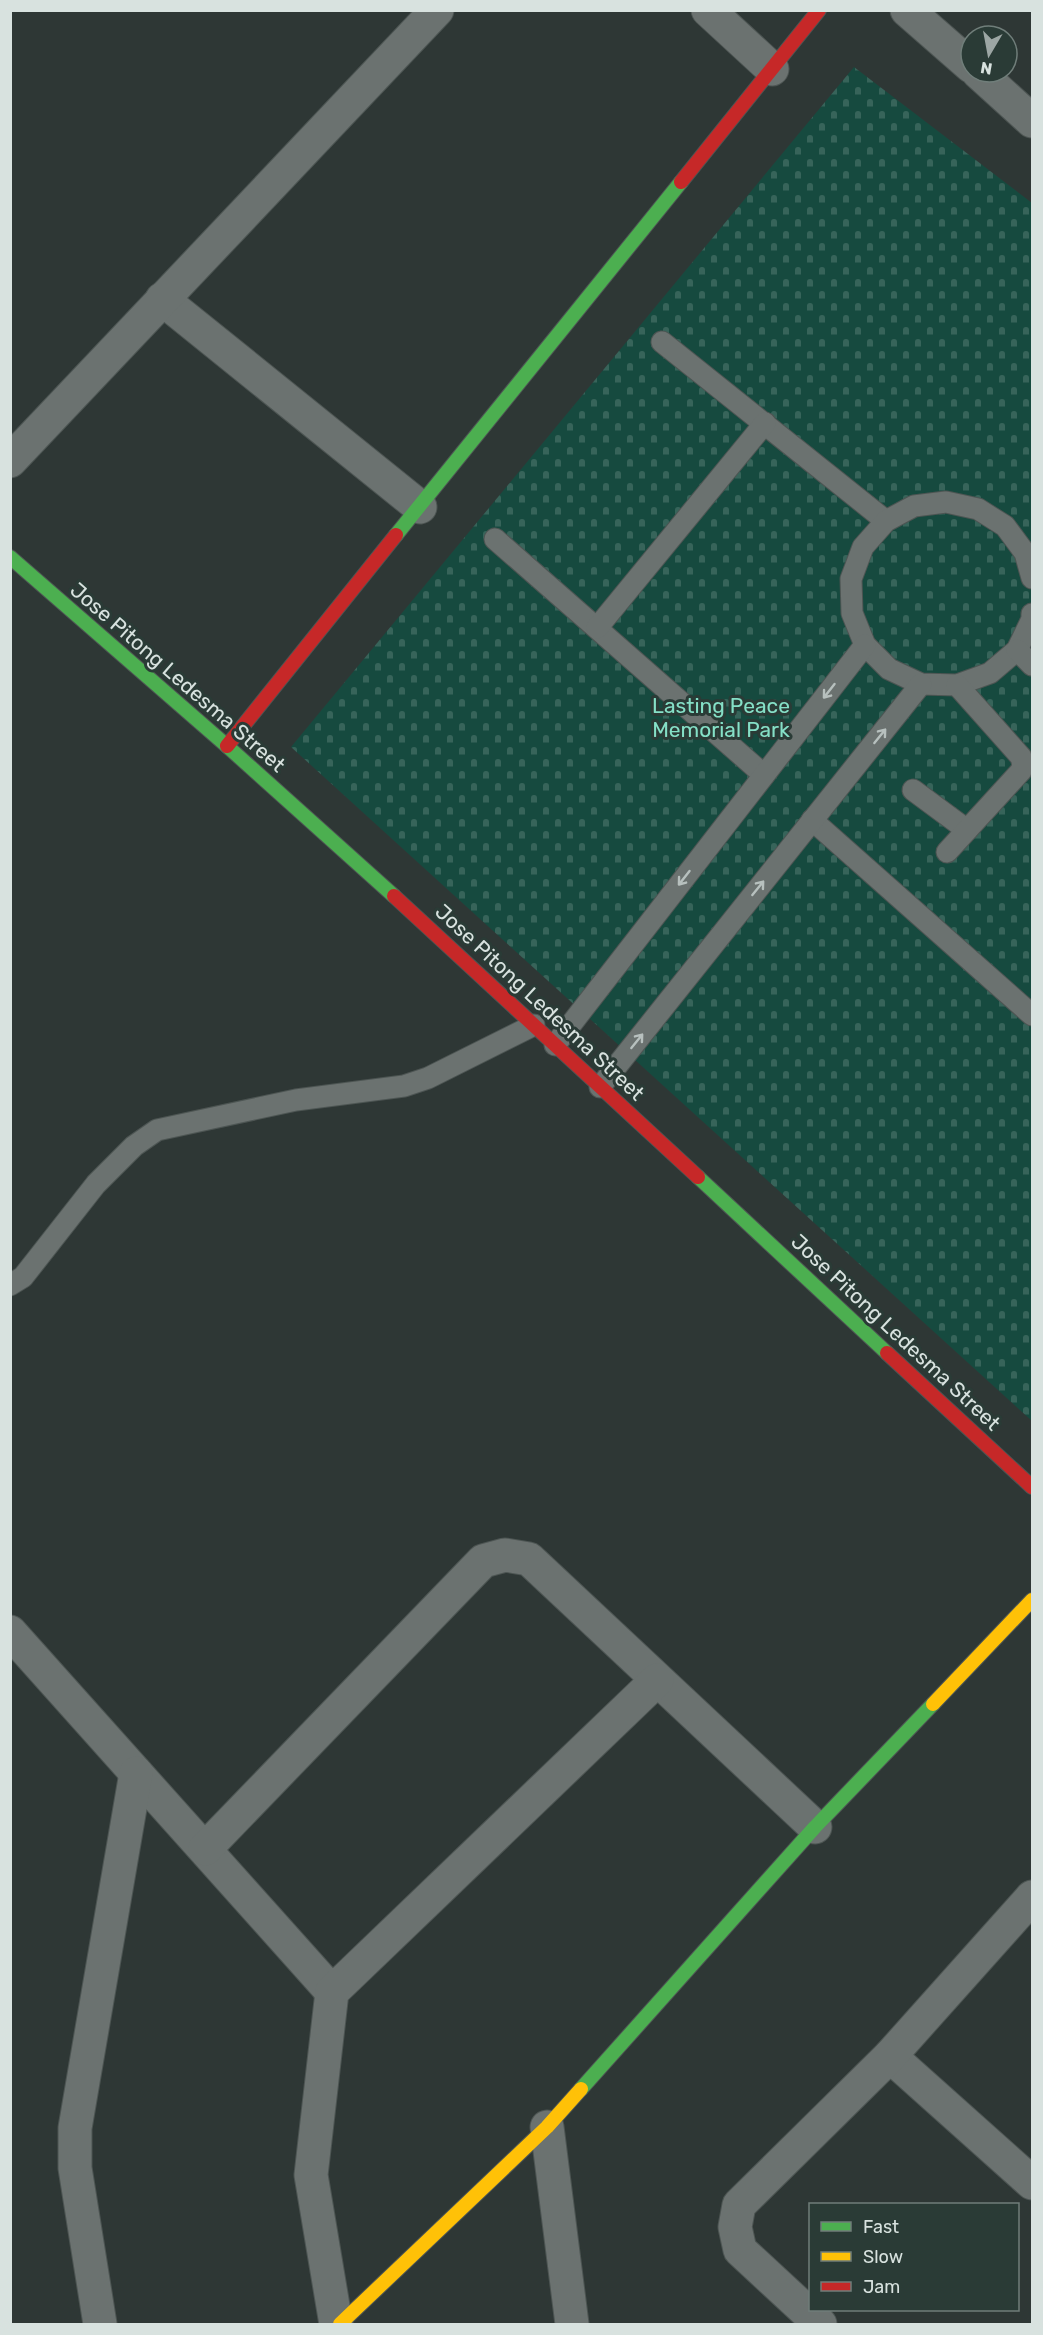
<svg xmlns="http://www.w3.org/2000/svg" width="1043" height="2335" font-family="Rubik,sans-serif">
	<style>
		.cemetery { fill: url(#cemetery-stones) }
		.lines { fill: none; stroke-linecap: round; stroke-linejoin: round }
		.lane-casing { stroke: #4d5553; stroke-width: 23 }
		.street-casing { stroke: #4d5553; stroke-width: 35 }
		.fast-casing { stroke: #4d5553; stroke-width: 16 }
		.slow-casing { stroke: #4d5553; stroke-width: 16 }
		.jam-casing { stroke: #4d5553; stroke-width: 16 }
		.lane { stroke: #6b7270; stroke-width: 21 }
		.street { stroke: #6b7270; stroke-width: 33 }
		.fast { stroke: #4caf50; stroke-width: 14 }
		.slow { stroke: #ffc107; stroke-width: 14 }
		.jam { stroke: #c62828; stroke-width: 14 }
		.oneway { stroke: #b7c0be }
		.labels { text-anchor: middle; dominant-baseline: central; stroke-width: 6; stroke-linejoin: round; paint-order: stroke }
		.street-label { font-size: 21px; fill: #d8e2df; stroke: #2a3b36 }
		.park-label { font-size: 21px; fill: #85e0c7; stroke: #2a3b36 }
	</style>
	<defs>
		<pattern id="cemetery-stones" width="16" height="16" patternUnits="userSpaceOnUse" patternTransform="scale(1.5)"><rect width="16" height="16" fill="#164a3f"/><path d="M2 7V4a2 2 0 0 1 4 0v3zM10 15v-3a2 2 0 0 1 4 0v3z" fill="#37645a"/></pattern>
	</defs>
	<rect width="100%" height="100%" fill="#2e3735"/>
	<polygon class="cemetery" points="854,67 1032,203 1032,1421 291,747"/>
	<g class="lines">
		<defs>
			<g id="lane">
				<polyline points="662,342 886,521"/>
				<polyline points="495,539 764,775"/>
				<polyline points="1032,578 1025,553 1005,526 978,509 946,502 914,506 886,521 863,547 851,579 852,613 865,645 889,669 921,684 957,685 990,673 1017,650 1032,619 1032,614"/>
				<polyline points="597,628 765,423"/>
				<polyline points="1017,650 1032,665"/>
				<polyline points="913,790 967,830"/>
				<polyline points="812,820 1032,1015"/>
				<polyline points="947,852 1021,771 1023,765 1021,757 957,685"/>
				<polyline points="555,1045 865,645"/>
				<polyline points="600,1087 921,684"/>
				<polyline points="10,1285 23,1277 96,1184 134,1146 157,1130 296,1100 404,1086 428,1078 534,1025"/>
			</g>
			<g id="street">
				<polyline points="708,10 772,69"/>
				<polyline points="907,10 971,66"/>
				<polyline points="978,72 1032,121"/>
				<polyline points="162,299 420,507"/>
				<polyline points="10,461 437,10"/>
				<polyline points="10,1632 332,1992"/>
				<polyline points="205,1849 483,1561 505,1555 529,1559 815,1827"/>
				<polyline points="890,2056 1032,2183"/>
				<polyline points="547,2127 572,2324"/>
				<polyline points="100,2324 75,2168 75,2128 136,1773"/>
				<polyline points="336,2324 311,2175 332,1992 657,1680"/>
				<polyline points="820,2324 740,2250 735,2227 739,2205 890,2056 1032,1897"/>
			</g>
			<g id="fast">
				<polyline points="396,535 681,182"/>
				<polyline points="10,557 227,746 394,896"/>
				<polyline points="698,1177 887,1353"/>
				<polyline points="581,2089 815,1827 933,1704"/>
			</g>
			<g id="slow">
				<polyline points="933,1704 1032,1600"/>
				<polyline points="340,2324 547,2127 581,2089"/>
			</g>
			<g id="jam">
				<polyline points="681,182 819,10"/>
				<polyline points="227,746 396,535"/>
				<polyline points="394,896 698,1177"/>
				<polyline points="887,1353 1032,1487"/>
			</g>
		</defs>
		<use href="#lane" class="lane-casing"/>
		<use href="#street" class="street-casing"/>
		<use href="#fast" class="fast-casing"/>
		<use href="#slow" class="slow-casing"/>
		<use href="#jam" class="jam-casing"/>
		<use href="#lane" class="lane"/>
		<use href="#street" class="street"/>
		<use href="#fast" class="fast"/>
		<use href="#slow" class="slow"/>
		<use href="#jam" class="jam"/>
	</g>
	<defs><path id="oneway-shaft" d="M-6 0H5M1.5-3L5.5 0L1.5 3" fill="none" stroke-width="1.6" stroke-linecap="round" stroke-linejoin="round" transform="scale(1.5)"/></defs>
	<g class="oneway">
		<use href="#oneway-shaft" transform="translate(829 691) rotate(128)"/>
		<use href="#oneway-shaft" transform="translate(880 736) rotate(-51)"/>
		<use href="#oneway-shaft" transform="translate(684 878) rotate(128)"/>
		<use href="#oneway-shaft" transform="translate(758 888) rotate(-51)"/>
		<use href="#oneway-shaft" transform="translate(637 1041) rotate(-51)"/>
	</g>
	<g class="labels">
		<g class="street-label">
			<text transform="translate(178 677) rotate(41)">Jose Pitong Ledesma Street</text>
			<text transform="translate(540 1002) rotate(43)">Jose Pitong Ledesma Street</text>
			<text transform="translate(896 1332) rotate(43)">Jose Pitong Ledesma Street</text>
		</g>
		<g class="park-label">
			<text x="721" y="705">Lasting Peace<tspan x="721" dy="24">Memorial Park</tspan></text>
		</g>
	</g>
	<rect width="1043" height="2335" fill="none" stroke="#d8e2df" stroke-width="24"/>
	<rect x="809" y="2203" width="210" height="108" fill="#2a3b36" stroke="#707e7a" stroke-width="1.5"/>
	<rect x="821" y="2222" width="30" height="9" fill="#4caf50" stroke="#707e7a" stroke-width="1.5"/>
	<text x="863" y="2233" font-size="18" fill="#d8e2df">Fast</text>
	<rect x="821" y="2252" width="30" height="9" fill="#ffc107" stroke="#707e7a" stroke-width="1.5"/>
	<text x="863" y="2263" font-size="18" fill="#d8e2df">Slow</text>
	<rect x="821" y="2282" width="30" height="9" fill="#c62828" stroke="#707e7a" stroke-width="1.5"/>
	<text x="863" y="2293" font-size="18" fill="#d8e2df">Jam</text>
	<g transform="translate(989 54) rotate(190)"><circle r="28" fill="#2a3b36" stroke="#707e7a" stroke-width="1.5"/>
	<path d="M0-4.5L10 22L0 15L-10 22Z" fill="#9ca6a4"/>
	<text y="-9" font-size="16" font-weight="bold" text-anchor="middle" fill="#d8e2df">N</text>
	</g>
</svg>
